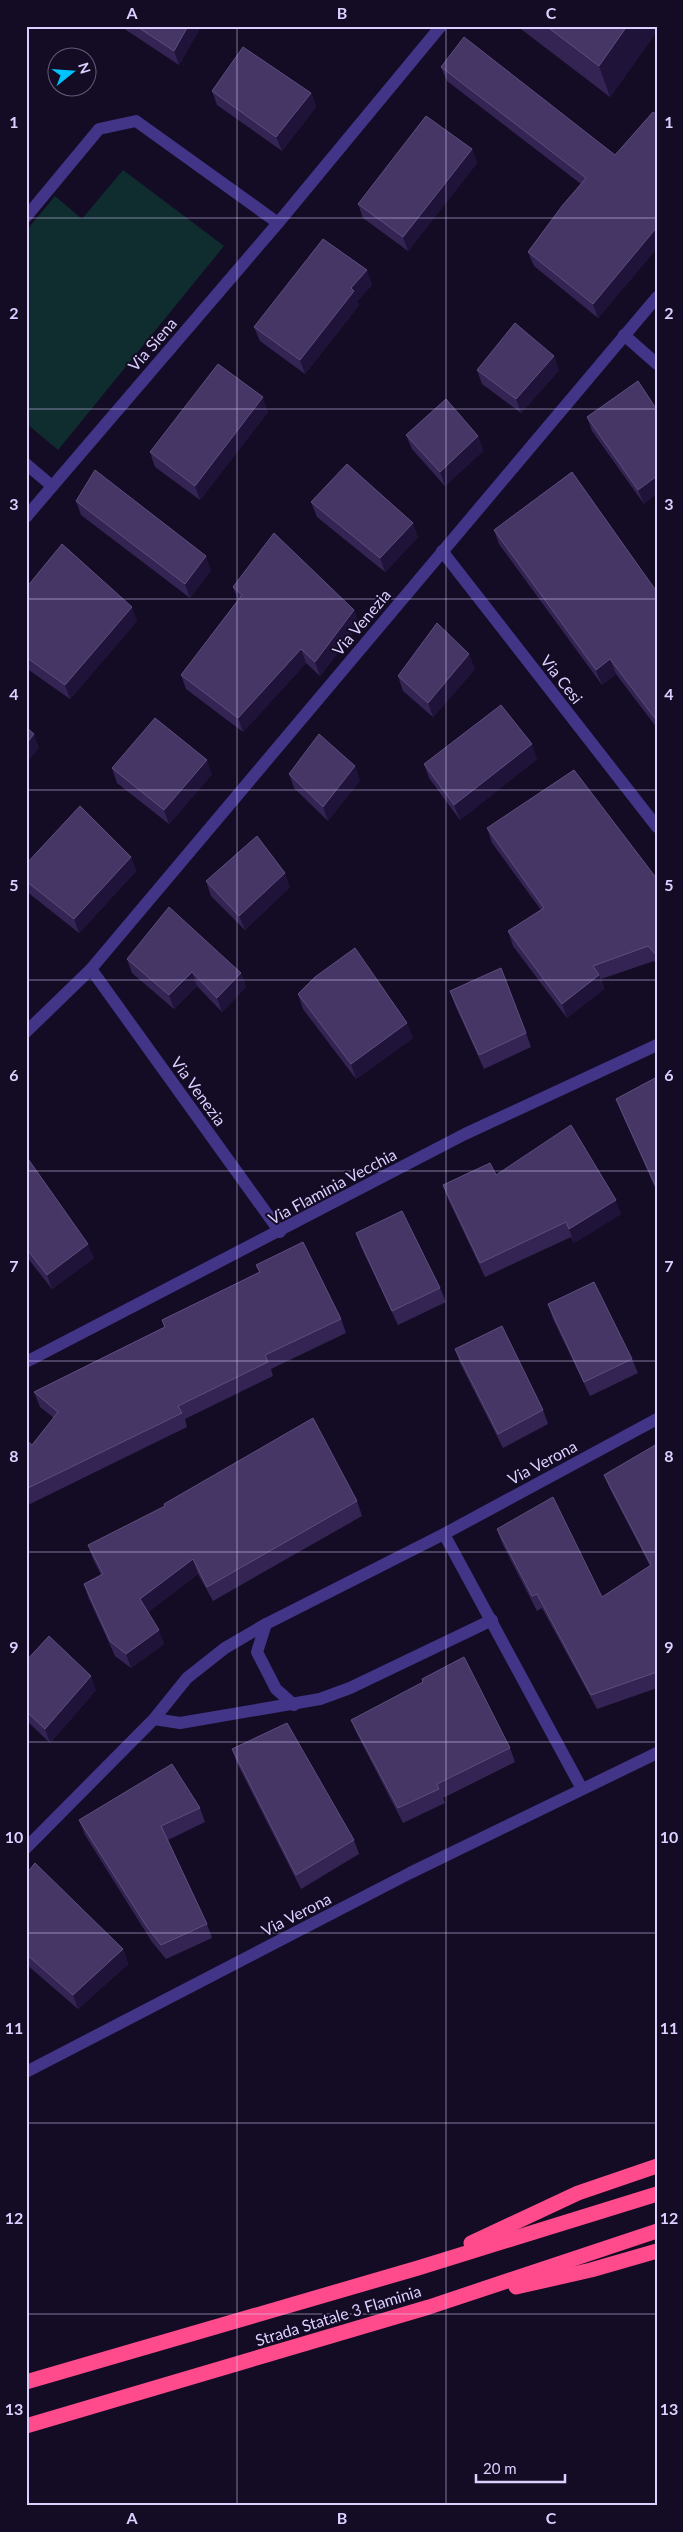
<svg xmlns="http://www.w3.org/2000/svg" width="683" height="2532" font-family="Lato,sans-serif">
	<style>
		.green { fill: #0f2c2f }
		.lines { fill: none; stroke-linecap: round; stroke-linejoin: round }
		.street { stroke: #423487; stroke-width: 12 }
		.highway { stroke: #ff4b8b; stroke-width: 15 }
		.wall { fill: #342454 }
		.shaded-wall { fill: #1f1339 }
		.building { fill: #463666; stroke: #5d4e7e }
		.grid { fill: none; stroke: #dbd0ff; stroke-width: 1; stroke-opacity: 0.55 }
		.labels { text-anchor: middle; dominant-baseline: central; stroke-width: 4; stroke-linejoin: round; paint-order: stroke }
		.street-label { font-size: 16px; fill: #dbd0ff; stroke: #140c25 }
		.neatline { fill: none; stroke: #dbd0ff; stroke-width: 2 }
		.grid-label { font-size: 16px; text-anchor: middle; font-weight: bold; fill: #dbd0ff }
	</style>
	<rect width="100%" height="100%" fill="#140c25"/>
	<polygon class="green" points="123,170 224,246 58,450 26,423 26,231 55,196 82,219"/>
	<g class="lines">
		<g class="street">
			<polyline points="26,217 99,129 136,121 278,223"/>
			<polyline points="624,335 657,364"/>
			<polyline points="26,464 52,486"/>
			<polyline points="26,517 278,223 441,26"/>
			<polyline points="442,551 657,827"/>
			<polyline points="91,969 280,1232"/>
			<polyline points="26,1032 91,969 657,297"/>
			<polyline points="26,1362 465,1134 657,1045"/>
			<polyline points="266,1624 257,1652 276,1689 294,1705"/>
			<polyline points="154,1719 180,1723 320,1699 350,1688 492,1620"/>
			<polyline points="582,1789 444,1534 657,1419"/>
			<polyline points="26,1848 154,1719 187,1678 225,1648 266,1624 444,1534"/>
			<polyline points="26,2072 410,1873 657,1753"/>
		</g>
		<g class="highway">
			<polyline points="471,2243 578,2193 657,2166"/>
			<polyline points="516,2287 591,2270 657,2251"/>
			<polyline points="26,2382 418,2268 657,2194"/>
			<polyline points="26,2426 429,2307 657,2231"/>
		</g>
	</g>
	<g class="wall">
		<polygon points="120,26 201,26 179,65"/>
		<polygon points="517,26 657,26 657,31 610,97"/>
		<polygon points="441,67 615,155 657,115 657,248 598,318 534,266 528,252 581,184 447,81"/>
		<polygon points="212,91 311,93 316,107 282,151 217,105"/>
		<polygon points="472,149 477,163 408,251 363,218 358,204"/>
		<polygon points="372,285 357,301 359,305 305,374 260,341 254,327"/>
		<polygon points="477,370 559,370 521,413 482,384"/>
		<polygon points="638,381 644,504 592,431 587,417"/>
		<polygon points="268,412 200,500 155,467 150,452"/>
		<polygon points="406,435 478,436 483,451 445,486 412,449"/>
		<polygon points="76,501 211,570 190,598 81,515"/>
		<polygon points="311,502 418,537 385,572 317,517"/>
		<polygon points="494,530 657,592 657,728 616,674 602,685 499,544"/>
		<polygon points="233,587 354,610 359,625 320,676 306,663 243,732 186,689 181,675 238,600"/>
		<polygon points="26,588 137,621 70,699 26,668"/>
		<polygon points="475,669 433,717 403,691 398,676"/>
		<polygon points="537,759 460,820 429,778 424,764"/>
		<polygon points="112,768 212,774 169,824 117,783"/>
		<polygon points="289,774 360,780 328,821 294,788"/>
		<polygon points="487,828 657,879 657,964 654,961 601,979 604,989 567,1018 513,946 508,931 541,910 492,843"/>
		<polygon points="131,857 136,871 79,933 26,891 26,864"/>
		<polygon points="206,881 290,887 245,930 211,896"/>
		<polygon points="127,959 241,973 246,987 222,1012 197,986 174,1009 132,973"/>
		<polygon points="450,991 526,1033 531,1047 484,1069 455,1005"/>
		<polygon points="298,994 413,1038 356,1079 303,1009"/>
		<polygon points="657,1077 657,1192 622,1114 616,1099"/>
		<polygon points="26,1156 94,1258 52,1289 26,1256"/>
		<polygon points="496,1175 621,1214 574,1243 571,1237 485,1277 448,1199 443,1185"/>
		<polygon points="356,1233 440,1288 446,1302 398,1325 361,1247"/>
		<polygon points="256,1265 341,1319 346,1333 271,1369 273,1376 185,1419 187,1427 26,1506 26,1440 32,1445 54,1418 40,1407 34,1392 164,1327 162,1320 259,1272"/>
		<polygon points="548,1304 632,1359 638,1373 590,1396 553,1319"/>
		<polygon points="455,1349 543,1410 548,1424 503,1448 460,1363"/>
		<polygon points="657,1444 657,1688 597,1709 542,1608 537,1611 502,1543 497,1529 602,1597 650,1566 610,1489 604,1475"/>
		<polygon points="357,1501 362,1516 213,1601 198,1574 148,1612 164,1644 131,1668 115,1656 89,1599 84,1584 101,1575 93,1559 88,1545"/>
		<polygon points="26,1661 96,1690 50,1743 26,1720"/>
		<polygon points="351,1720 510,1748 515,1762 443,1798 445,1803 403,1823 357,1734"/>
		<polygon points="232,1749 354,1840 359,1854 301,1889 237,1763"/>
		<polygon points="200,1808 205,1822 168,1840 207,1924 212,1938 166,1959 152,1942 85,1835 79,1820"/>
		<polygon points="26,1874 123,1949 128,1964 78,2009 26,1964"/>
	</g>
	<g class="shaded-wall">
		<polygon points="188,26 201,26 179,65 174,51"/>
		<polygon points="627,26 657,26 657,31 610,97 599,66"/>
		<polygon points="311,93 316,107 282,151 276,137"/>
		<polygon points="472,149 477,163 408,251 403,237"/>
		<polygon points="657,227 657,248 598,318 593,304"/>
		<polygon points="367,270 372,285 357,301 359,305 305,374 300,360 351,288"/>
		<polygon points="554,356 559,370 521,413 516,399"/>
		<polygon points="263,397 268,412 200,500 195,486"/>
		<polygon points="478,436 483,451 445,486 440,472"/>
		<polygon points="657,476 657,494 644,504 638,490"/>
		<polygon points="413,523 418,537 385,572 380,558"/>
		<polygon points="206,556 211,570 190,598 185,584"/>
		<polygon points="132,607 137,621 70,699 65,685"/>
		<polygon points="354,610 359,625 320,676 315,662"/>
		<polygon points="301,649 306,663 243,732 238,718"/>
		<polygon points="469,654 475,669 433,717 428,703"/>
		<polygon points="610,659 616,674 602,685 596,670"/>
		<polygon points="34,734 39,748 26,764 26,744"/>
		<polygon points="532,744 537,759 460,820 454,805"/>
		<polygon points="207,760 212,774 169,824 164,810"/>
		<polygon points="355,766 360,780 328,821 323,807"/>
		<polygon points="131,857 136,871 79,933 74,919"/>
		<polygon points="285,873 290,887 245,930 239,916"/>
		<polygon points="192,972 197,986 174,1009 169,995"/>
		<polygon points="241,973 246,987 222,1012 217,998"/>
		<polygon points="599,975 604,989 567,1018 562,1004"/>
		<polygon points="407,1023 413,1038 356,1079 351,1064"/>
		<polygon points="616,1200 621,1214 574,1243 569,1229"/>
		<polygon points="88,1244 94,1258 52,1289 47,1275"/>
		<polygon points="193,1559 198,1574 145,1614 140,1599"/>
		<polygon points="159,1630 164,1644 131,1668 126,1654"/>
		<polygon points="91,1676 96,1690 50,1743 45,1729"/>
		<polygon points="123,1949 128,1964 78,2009 73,1995"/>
	</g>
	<g class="building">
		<polygon points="136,26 188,26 174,51"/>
		<polygon points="546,26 627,26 599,66"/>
		<polygon points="464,37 615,155 653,112 657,115 657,227 593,304 528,252 562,206 586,178 441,67"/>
		<polygon points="243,47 311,93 276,137 212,91"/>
		<polygon points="426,116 472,149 403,237 358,204"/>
		<polygon points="323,239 367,270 351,288 354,291 300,360 254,327"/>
		<polygon points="515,323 554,356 516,399 477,370"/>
		<polygon points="218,364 263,397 195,486 150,452"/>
		<polygon points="638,381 657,410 657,476 638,490 587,417"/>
		<polygon points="446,399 478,436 440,472 406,435"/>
		<polygon points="347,464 413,523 380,558 311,502"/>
		<polygon points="95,470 206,556 185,584 76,501"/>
		<polygon points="572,472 657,592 657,721 610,659 596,670 494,530"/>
		<polygon points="274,533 354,610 315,662 301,649 238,718 181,675 242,595 233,587"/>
		<polygon points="62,544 132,607 65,685 26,657 26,588"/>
		<polygon points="437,623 469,654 428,703 398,676"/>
		<polygon points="501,705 532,744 454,805 424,764"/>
		<polygon points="155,718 207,760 164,810 112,768"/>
		<polygon points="26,727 34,734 26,744"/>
		<polygon points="319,734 355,766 323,807 289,774"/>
		<polygon points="574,770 657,879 657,956 648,946 593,966 599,975 562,1004 508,931 544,908 487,828"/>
		<polygon points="80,806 131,857 74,919 26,881 26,864"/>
		<polygon points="257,836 285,873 239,916 206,881"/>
		<polygon points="169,907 241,973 217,998 192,972 169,995 127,959"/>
		<polygon points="355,948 407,1023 351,1064 298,994 315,977"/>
		<polygon points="501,968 526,1033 479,1055 450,991"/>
		<polygon points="657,1077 657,1189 616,1099"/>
		<polygon points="571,1125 616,1200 569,1229 566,1222 480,1263 443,1185 490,1163 496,1175"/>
		<polygon points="26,1156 88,1244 47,1275 26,1248"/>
		<polygon points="402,1211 440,1288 392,1311 356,1233"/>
		<polygon points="303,1242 341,1319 265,1355 268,1362 178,1406 182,1413 26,1489 26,1440 32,1445 58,1412 34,1392 165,1327 162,1320 260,1272 256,1265"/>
		<polygon points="594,1282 632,1359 584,1382 548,1304"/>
		<polygon points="502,1326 543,1410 498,1434 455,1349"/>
		<polygon points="313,1418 357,1501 207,1587 193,1559 140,1599 159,1630 126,1654 110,1641 84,1584 103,1574 88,1545 165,1506 164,1504"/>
		<polygon points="657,1444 657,1672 591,1695 537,1594 532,1596 497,1529 553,1497 602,1597 651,1565 604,1475"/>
		<polygon points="49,1636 91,1676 45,1729 26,1711 26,1661"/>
		<polygon points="464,1657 510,1748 437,1784 439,1789 398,1808 351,1720 423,1682 422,1679"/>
		<polygon points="287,1723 354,1840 296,1875 232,1749"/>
		<polygon points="172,1764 200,1808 161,1826 207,1924 161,1945 147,1927 79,1820"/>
		<polygon points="35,1863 123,1949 73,1995 26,1954 26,1874"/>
	</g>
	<path class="grid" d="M237,26V2506M446,26V2506M26,218H657M26,409H657M26,599H657M26,790H657M26,980H657M26,1171H657M26,1361H657M26,1552H657M26,1742H657M26,1933H657M26,2123H657M26,2314H657"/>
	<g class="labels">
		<g class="street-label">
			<text transform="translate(152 344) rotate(-49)">Via Siena</text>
			<text transform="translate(361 622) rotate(-50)">Via Venezia</text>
			<text transform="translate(562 679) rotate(52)">Via Cesi</text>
			<text transform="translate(199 1091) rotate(54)">Via Venezia</text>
			<text transform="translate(332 1186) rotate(-28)">Via Flaminia Vecchia</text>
			<text transform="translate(542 1462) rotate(-28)">Via Verona</text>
			<text transform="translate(296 1914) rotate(-27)">Via Verona</text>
			<text transform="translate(338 2315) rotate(-17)">Strada Statale 3 Flaminia</text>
		</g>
	</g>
	<rect width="683" height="2532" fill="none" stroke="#140c25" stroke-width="55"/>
	<g transform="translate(72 72) rotate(73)"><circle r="24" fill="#140c25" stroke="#645a7c"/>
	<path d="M0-4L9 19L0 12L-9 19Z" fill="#00c3fb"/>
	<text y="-8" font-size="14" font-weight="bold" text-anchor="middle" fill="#dbd0ff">N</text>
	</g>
	<path d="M476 2474v8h89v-8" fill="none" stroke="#dbd0ff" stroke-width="2.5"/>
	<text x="483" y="2474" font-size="15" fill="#dbd0ff" stroke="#140c25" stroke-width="4" paint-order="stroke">20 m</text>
	<rect x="28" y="28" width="628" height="2476" class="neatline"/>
	<g class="grid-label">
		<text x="132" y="19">A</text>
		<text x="342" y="19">B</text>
		<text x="551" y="19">C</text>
		<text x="14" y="128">1</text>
		<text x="669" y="128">1</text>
		<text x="14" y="319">2</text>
		<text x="669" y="319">2</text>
		<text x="14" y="510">3</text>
		<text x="669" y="510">3</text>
		<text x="14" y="700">4</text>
		<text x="669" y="700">4</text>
		<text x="14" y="891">5</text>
		<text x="669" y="891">5</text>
		<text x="14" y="1081">6</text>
		<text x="669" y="1081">6</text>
		<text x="14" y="1272">7</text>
		<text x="669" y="1272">7</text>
		<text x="14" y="1462">8</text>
		<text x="669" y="1462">8</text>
		<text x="14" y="1653">9</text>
		<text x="669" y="1653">9</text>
		<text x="14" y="1843">10</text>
		<text x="669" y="1843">10</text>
		<text x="14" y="2034">11</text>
		<text x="669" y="2034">11</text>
		<text x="14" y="2224">12</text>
		<text x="669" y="2224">12</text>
		<text x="14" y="2415">13</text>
		<text x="669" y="2415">13</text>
		<text x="132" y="2524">A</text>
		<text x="342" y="2524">B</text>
		<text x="551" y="2524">C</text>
	</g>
</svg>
